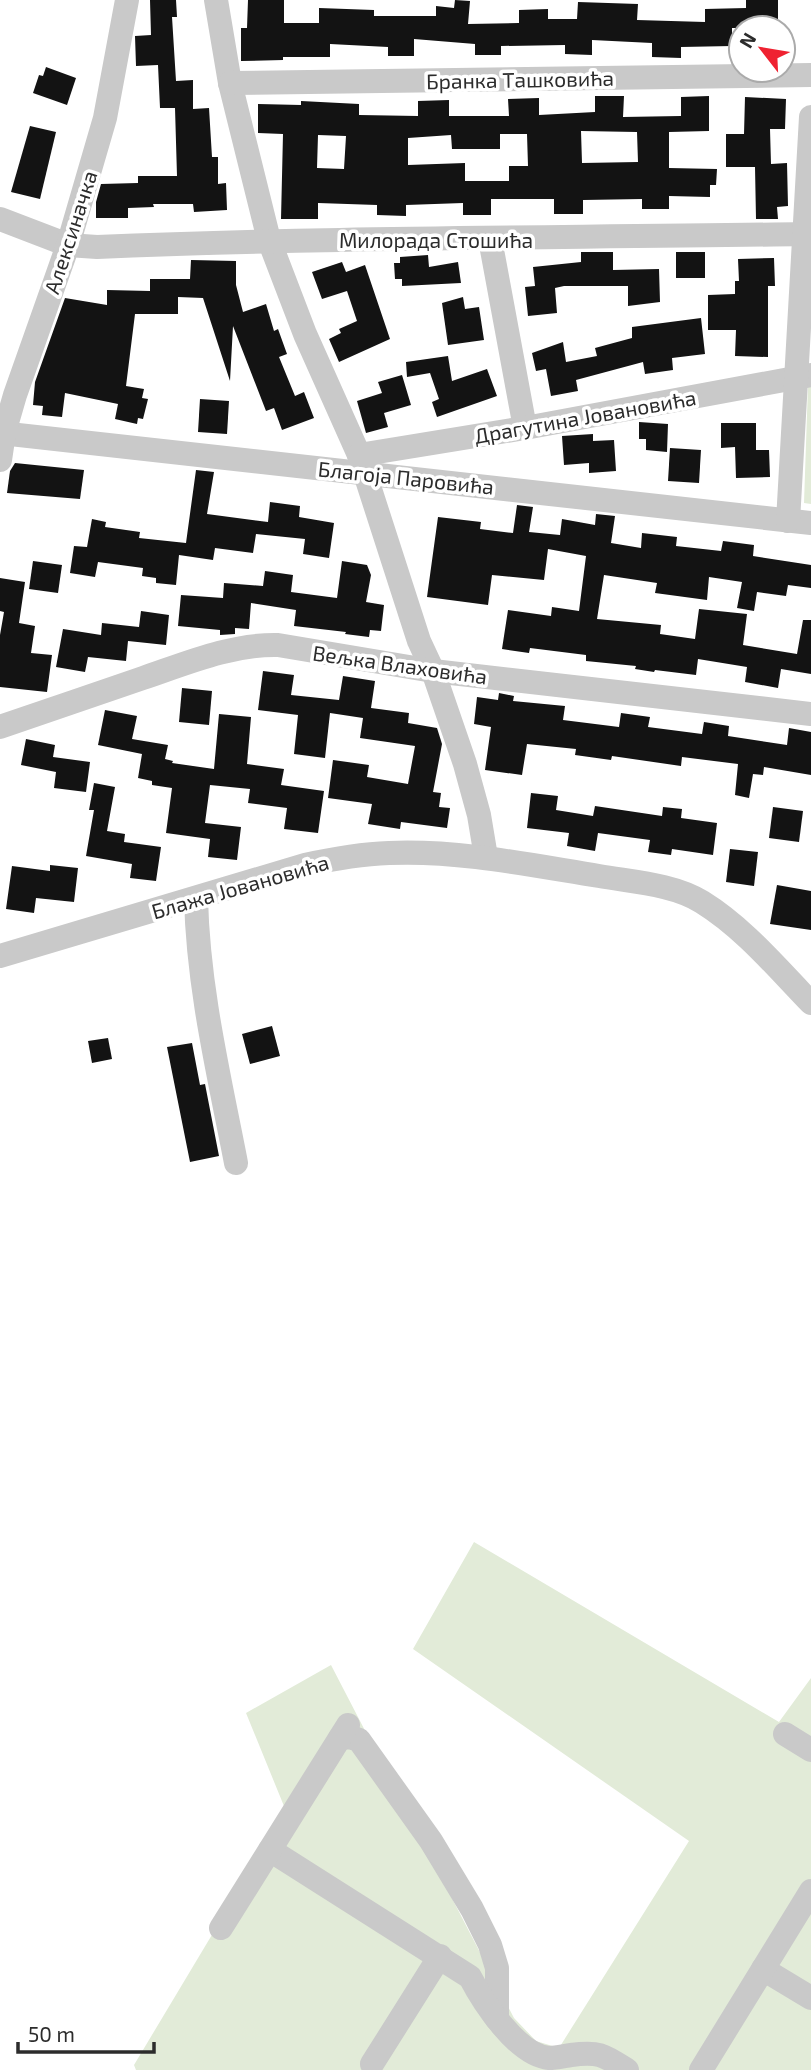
<svg xmlns="http://www.w3.org/2000/svg" width="811" height="2070" font-family="'Exo 2',sans-serif">
	<style>
		.green { fill: #e2ebd8 }
		.building { fill: #131313; fill-rule: evenodd }
		.lines { fill: none; stroke-linecap: round; stroke-linejoin: round }
		.minor { stroke: #c9c9c9; stroke-width: 24 }
		.labels { text-anchor: middle; dominant-baseline: central; stroke-width: 7; stroke-linejoin: round; paint-order: stroke }
		.street-label { font-size: 21px; fill: #2c2c2c; stroke: #fff }
	</style>
	<rect width="100%" height="100%" fill="#fff"/>
	<g class="green">
		<polygon points="811,384 811,504 804,503 808,385"/>
		<polygon points="474,1542 779,1722 811,1678 811,2070 136,2070 134,2065 286,1811 246,1713 331,1665 514,2018 536,2041 559,2048 689,1841 413,1649"/>
	</g>
	<g class="building">
		<polygon points="150,0 176,0 177,17 172,17 176,81 193,80 193,109 209,108 212,157 218,157 218,184 226,183 227,210 194,212 193,204 153,204 154,207 128,208 128,218 96,218 96,202 101,184 138,183 138,176 177,176 175,108 160,108 158,65 136,66 135,36 151,35"/>
		<polygon points="248,0 284,0 284,23 319,23 319,8 374,10 374,16 436,16 436,6 454,8 455,0 470,1 468,24 519,23 519,10 548,9 548,19 577,19 578,2 638,4 637,20 705,22 705,9 746,8 746,0 778,0 778,28 732,28 732,46 681,47 681,58 652,57 652,43 592,40 592,55 565,54 565,45 501,46 501,55 475,55 475,44 414,39 414,56 388,56 388,47 330,44 330,57 283,57 283,60 241,61 241,28 247,28"/>
		<polygon points="46,67 76,78 67,105 33,93 39,75 43,76"/>
		<path d="M595,96H624L623,117L681,116V97L709,96V131L669,132V168L717,169L716,185H710V197L669,196V209H642V199L583,200V214H554V199H491V215H463V203L406,205V216L377,215V205L318,203V219H281L283,134L258,133V104L301,105V101L359,104V115L418,116V101L449,100V116H509L508,99L539,98V115L595,112ZM581,131L637,132L638,162L582,163ZM500,134H527L528,166H509V181H465V163L408,165V138L451,135L452,149H500ZM318,135L346,136L344,169L317,168Z"/>
		<polygon points="745,97 786,99 785,129 770,129 771,164 787,163 788,206 777,207 778,219 756,219 755,167 726,167 726,134 744,134"/>
		<polygon points="30,126 56,132 40,199 11,192"/>
		<polygon points="581,252 613,252 613,270 659,269 660,302 628,306 628,286 564,286 555,288 557,313 528,316 525,287 535,286 533,267 581,262"/>
		<rect x="676" y="252" width="29" height="26"/>
		<polygon points="428,255 429,267 458,262 461,283 402,286 402,279 395,279 394,263 400,263 400,257"/>
		<polygon points="774,258 775,286 768,286 768,357 735,356 736,330 708,330 708,295 735,294 735,281 739,281 738,259"/>
		<polygon points="191,260 236,261 236,285 243,312 266,304 274,331 278,329 287,354 279,357 295,396 304,392 314,418 282,430 274,408 266,411 233,326 230,381 203,298 178,297 178,314 135,314 126,386 144,389 142,398 148,399 143,419 138,418 137,424 115,419 118,404 65,393 62,417 42,415 43,406 33,405 35,382 65,298 107,305 107,290 150,291 150,279 190,279"/>
		<polygon points="342,262 346,272 365,265 390,339 339,362 329,339 341,333 339,329 357,321 347,291 322,299 312,272"/>
		<polygon points="463,297 465,309 479,307 484,340 448,345 442,303"/>
		<polygon points="701,318 705,354 672,358 673,370 645,374 643,362 576,380 578,391 551,396 546,369 536,371 532,353 563,342 566,362 597,356 595,348 632,338 632,327"/>
		<polygon points="448,356 452,381 487,369 497,396 437,417 432,402 439,399 430,373 407,377 406,362"/>
		<polygon points="402,375 411,405 384,413 388,427 366,433 357,401 382,393 378,382"/>
		<polygon points="200,399 229,401 227,434 198,432"/>
		<polygon points="639,422 668,424 667,452 646,450 646,439 639,439"/>
		<polygon points="721,423 756,423 756,450 769,450 770,477 736,478 735,447 721,448"/>
		<polygon points="593,434 593,441 614,440 616,471 589,473 589,463 564,465 562,436"/>
		<polygon points="670,448 701,450 699,483 668,481"/>
		<polygon points="15,463 84,470 80,499 7,493 10,471"/>
		<polygon points="196,470 214,472 207,514 268,522 270,502 300,506 299,517 334,523 329,558 303,554 305,539 256,534 253,553 215,548 213,560 179,555 176,585 156,583 156,578 142,576 143,568 98,562 95,577 70,573 74,546 87,547 92,519 106,522 105,527 140,532 139,538 186,543"/>
		<polygon points="517,505 533,507 529,532 560,535 562,519 595,525 596,514 615,516 611,543 641,548 642,533 677,537 676,546 721,551 723,541 754,545 753,556 811,565 811,588 788,585 786,596 757,592 754,611 737,608 742,582 709,577 707,600 655,593 657,583 604,575 597,619 661,625 660,634 695,639 699,609 747,614 743,645 797,654 803,620 811,620 811,674 781,669 778,688 745,682 747,667 698,659 696,675 655,670 654,672 635,669 636,666 586,661 586,655 530,648 529,653 502,649 508,610 551,616 552,607 579,611 586,556 548,549 544,580 492,575 488,605 427,597 438,517 481,522 480,529 513,533"/>
		<polygon points="33,561 62,565 58,593 29,589"/>
		<polygon points="342,561 367,565 371,575 366,602 384,605 381,631 370,630 369,637 345,634 346,632 294,626 296,610 251,603 249,629 235,628 235,634 220,635 220,630 178,626 181,595 223,598 224,583 263,586 265,571 293,575 291,592 337,598"/>
		<polygon points="0,578 25,582 19,623 35,626 31,653 52,655 47,692 0,687 0,635 4,612 0,611"/>
		<polygon points="141,611 169,615 166,645 128,641 126,661 88,657 85,672 56,667 63,629 101,635 102,623 139,627"/>
		<polygon points="263,671 294,675 291,695 339,700 343,676 375,681 371,708 409,713 408,723 437,728 442,744 433,792 441,793 439,807 450,808 447,828 401,822 400,829 368,824 372,804 328,798 333,760 369,765 367,777 408,784 415,746 360,738 363,718 330,713 325,758 294,754 298,715 258,710"/>
		<polygon points="182,688 212,691 209,725 179,722"/>
		<polygon points="499,693 514,696 513,701 565,706 563,720 619,727 621,713 650,717 648,727 702,734 704,722 729,726 728,736 787,745 789,728 811,732 811,775 764,767 763,775 753,774 749,798 735,795 738,764 682,757 681,766 612,756 611,760 575,755 576,749 527,744 522,775 485,770 491,727 474,724 477,697 498,700"/>
		<polygon points="105,710 137,716 132,739 168,745 165,759 173,761 172,763 214,769 219,714 251,717 247,764 284,769 281,785 324,791 318,833 284,829 287,808 248,803 250,789 210,785 205,823 241,827 237,860 208,857 210,839 166,833 172,788 152,785 152,781 138,778 142,754 98,745"/>
		<polygon points="26,739 55,745 53,757 90,762 86,792 54,788 56,772 21,765"/>
		<polygon points="94,783 115,787 107,831 125,834 124,842 161,847 156,881 130,878 132,864 86,856 94,810 89,810"/>
		<polygon points="531,793 558,796 556,810 593,816 595,806 662,816 663,807 682,809 681,818 717,823 713,855 672,849 671,855 648,852 650,840 598,833 595,851 567,846 569,833 527,828"/>
		<polygon points="773,807 803,811 799,842 769,838"/>
		<polygon points="730,849 758,852 754,886 726,882"/>
		<polygon points="50,865 78,868 74,902 36,898 34,913 6,909 12,866 50,871"/>
		<polygon points="777,885 811,891 811,930 770,924"/>
		<polygon points="272,1026 280,1056 250,1064 242,1034"/>
		<polygon points="108,1038 112,1059 92,1063 88,1041"/>
		<polygon points="192,1043 200,1085 205,1084 219,1156 190,1162 167,1047"/>
	</g>
	<g class="lines">
		<g class="minor">
			<polyline points="216,0 230,83 269,240 305,334 359,455 419,641 433,671 465,764 479,815 486,857"/>
			<polyline points="230,83 811,75"/>
			<path d="M0,219L68,245L97,247C332,237 568,238 804,234"/>
			<polyline points="490,239 525,428"/>
			<polyline points="0,433 811,523"/>
			<polyline points="359,455 525,428 811,375"/>
			<polyline points="0,460 4,433 15,395 68,245 105,118 127,0"/>
			<polyline points="788,521 811,117"/>
			<path d="M0,727C48,711 95,694 143,678C187,663 231,644 278,645L433,671L811,714"/>
			<path d="M196,898C198,988 219,1075 236,1163"/>
			<path d="M0,956L305,865C332,859 360,854 389,853C459,850 530,865 599,876C632,882 673,884 702,902C744,928 777,968 811,1003"/>
			<polyline points="785,1734 811,1750"/>
			<polyline points="340,1738 350,1737 359,1740 431,1841 472,1909 490,1945 497,1968 497,2019"/>
			<path d="M270,1850L470,1977C483,2002 517,2055 549,2058C556,2058 564,2056 571,2055C599,2051 604,2055 627,2070"/>
			<polyline points="221,1928 348,1725"/>
			<polyline points="763,1969 811,1998"/>
			<polyline points="372,2064 440,1956"/>
			<polyline points="701,2070 811,1891"/>
		</g>
	</g>
	<g class="labels">
		<g class="street-label">
			<text transform="translate(520 79) rotate(-1)">Бранка Ташковића</text>
			<text transform="translate(70 232) rotate(-72)">Алексиначка</text>
			<text x="436" y="239">Милорада Стошића</text>
			<text transform="translate(585 416) rotate(-10)">Драгутина Јовановића</text>
			<text transform="translate(406 477) rotate(6)">Благоја Паровића</text>
			<text transform="translate(400 664) rotate(8)">Вељка Влаховића</text>
			<text transform="translate(240 886) rotate(-16)">Блажа Јовановића</text>
		</g>
	</g>
	<g transform="translate(762 49) rotate(301)"><circle r="33" fill="#ffffff" stroke="#ababab" stroke-width="2"/>
	<path d="M0-5L12 26L0 18L-12 26Z" fill="#ef2231"/>
	<text y="-10" font-size="19" font-weight="bold" text-anchor="middle" fill="#2c2c2c">N</text>
	</g>
	<path d="M18 2042v10h136v-10" fill="none" stroke="#2c2c2c" stroke-width="3.5"/>
	<text x="28" y="2042" font-size="21" fill="#2c2c2c" stroke="#ffffff" stroke-width="5" paint-order="stroke">50 m</text>
</svg>
